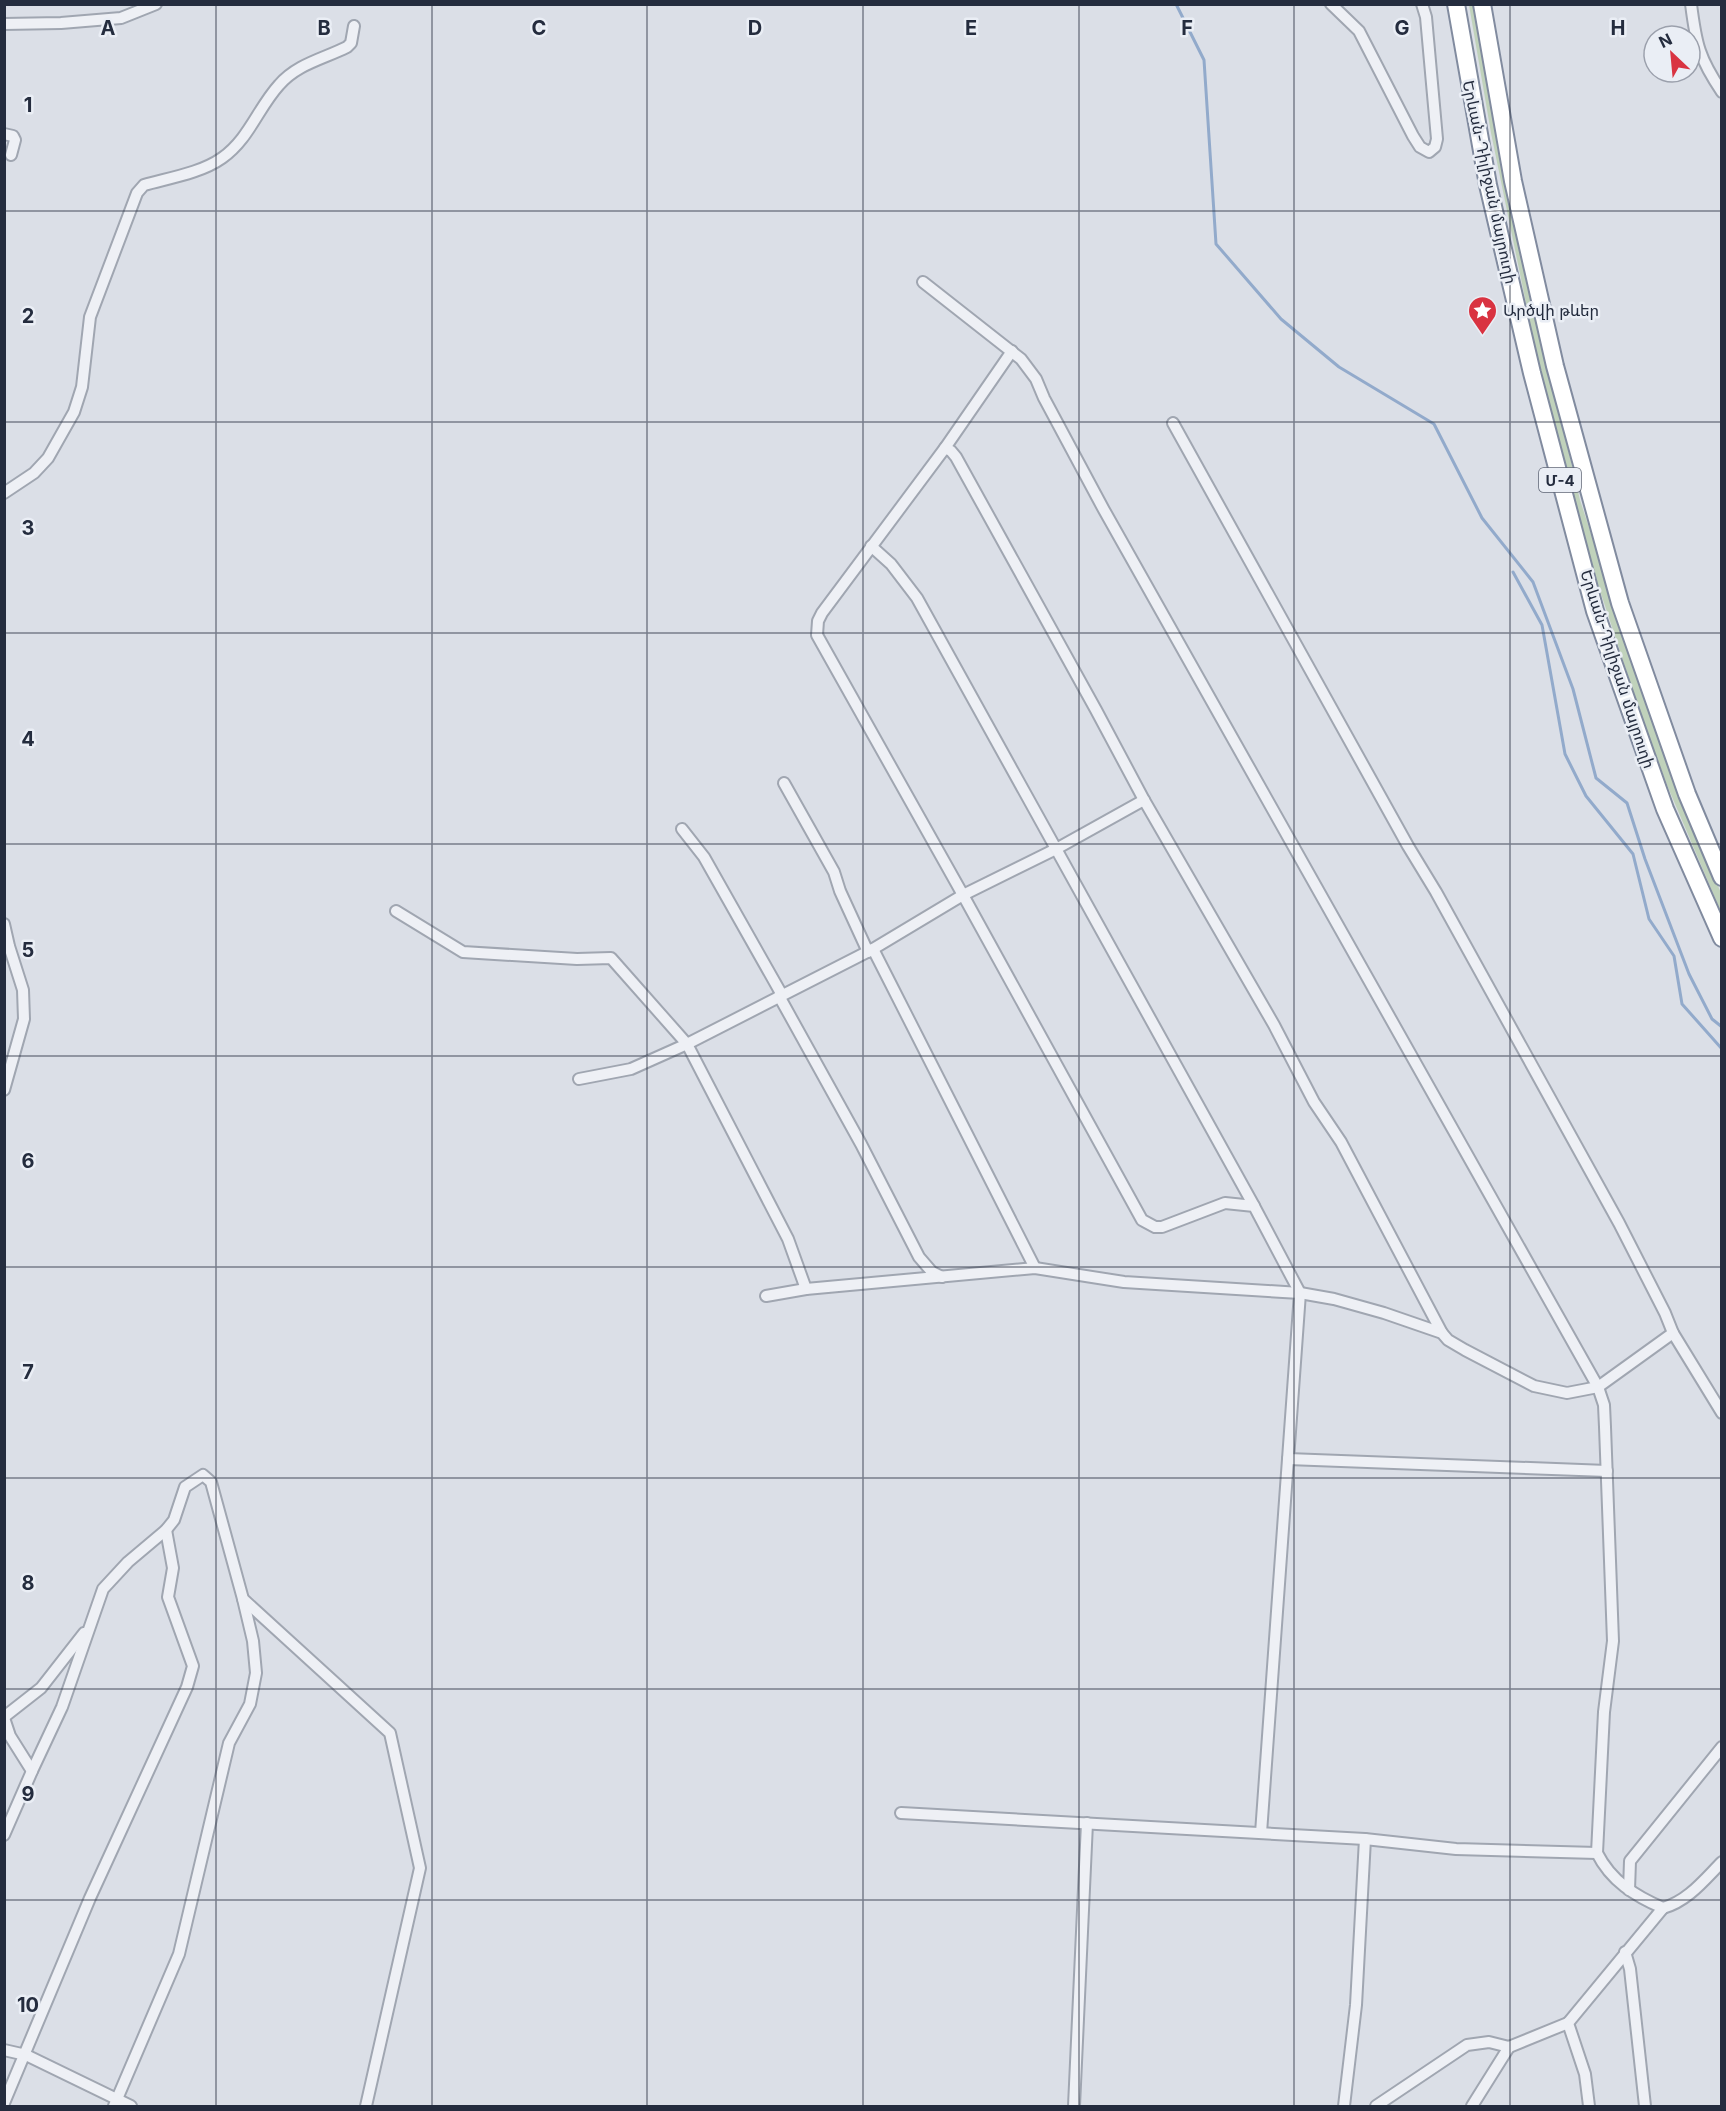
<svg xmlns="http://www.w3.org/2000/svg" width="1726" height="2111" font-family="Inter,'Noto Sans Armenian',sans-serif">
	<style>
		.green { fill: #c0d2bb }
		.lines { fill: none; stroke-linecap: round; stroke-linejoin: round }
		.stream { stroke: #92aacb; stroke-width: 3 }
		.minor-casing { stroke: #a0a6b1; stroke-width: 14 }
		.highway-casing { stroke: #818b9f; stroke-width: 20 }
		.minor { stroke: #eef0f5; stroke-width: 10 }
		.highway { stroke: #fff; stroke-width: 16 }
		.grid { fill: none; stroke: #242c3e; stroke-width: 1.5; stroke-opacity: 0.55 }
		.labels { text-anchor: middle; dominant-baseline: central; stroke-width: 5; stroke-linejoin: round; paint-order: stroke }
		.shield { fill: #eaeef5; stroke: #5f6675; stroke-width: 1.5 }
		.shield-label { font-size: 15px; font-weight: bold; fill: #242c3e }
		.street-label { font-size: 16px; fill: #242c3e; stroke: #eaeef5 }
		.poi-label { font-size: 16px; fill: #242c3e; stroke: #eaeef5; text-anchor: start }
		.grid-label { font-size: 20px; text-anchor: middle; font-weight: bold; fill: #242c3e; stroke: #eaeef5; stroke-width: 5; stroke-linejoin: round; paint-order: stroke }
	</style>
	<rect width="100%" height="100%" fill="#dbdfe7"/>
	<polygon class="green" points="1469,5 1477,5 1562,424 1580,500 1641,687 1699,841 1721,893 1721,912 1667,785 1639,709 1584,542 1557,445 1534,342 1491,133"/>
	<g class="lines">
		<g class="stream">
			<polyline points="1176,4 1204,60 1216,244 1281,319 1339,367 1434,424 1482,518 1533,582 1573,689 1596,778 1627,803 1645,859 1689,974 1712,1019 1722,1027"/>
			<polyline points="1513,572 1542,625 1565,754 1586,796 1633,854 1649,919 1674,956 1682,1004 1722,1049"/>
		</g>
		<defs>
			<g id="minor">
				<polyline points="1331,4 1359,31 1413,136 1420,147 1429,152 1435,147 1437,139 1426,17 1422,4"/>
				<path d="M1691,4C1696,44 1699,58 1722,92"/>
				<polyline points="4,24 61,23 121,18 156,4"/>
				<polyline points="4,134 13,136 15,140 11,155"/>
				<path d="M923,282L1021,359L1036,379L1044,398L1104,510L1598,1387L1604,1405L1605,1427L1613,1641L1604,1712L1597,1853C1611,1881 1635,1896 1663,1908"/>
				<polyline points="1012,351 945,448 822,613 818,621 817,635 963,895 1142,1220 1155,1227 1162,1227 1225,1203 1254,1206 1300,1293 1261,1833"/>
				<polyline points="1173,423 1408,846 1436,892 1619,1223 1665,1313 1673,1333 1722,1413"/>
				<polyline points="945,448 951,451 956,457 1096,710 1144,800 1274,1025 1314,1102 1341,1142 1442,1333"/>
				<path d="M4,493L34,473L48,458L74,412L82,387L90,317L137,193L144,185C169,178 201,173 222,158C249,139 258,108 279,85C297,64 323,59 347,47L351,43L354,26"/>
				<polyline points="871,546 891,564 917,598 1254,1206"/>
				<polyline points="784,783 834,872 840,891 868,952"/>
				<polyline points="682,829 704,857 782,995"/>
				<polyline points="396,911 463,952 577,959 611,958 687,1044 788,1239 806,1289"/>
				<polyline points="4,924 9,946 23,990 24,1019 4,1090"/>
				<polyline points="873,949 1035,1268"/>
				<polyline points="779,996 861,1144 919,1257 932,1272 942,1277"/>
				<polyline points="579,1079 631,1069 687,1044 873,949 963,895 1056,849 1144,800"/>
				<polyline points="766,1296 806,1289 1035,1268 1124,1282 1300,1293 1334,1299 1384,1313 1442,1333 1448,1340 1465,1350 1534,1386 1567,1393 1598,1387 1673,1333"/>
				<polyline points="1288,1459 1607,1471"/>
				<polyline points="4,1717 41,1688 84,1633"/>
				<polyline points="4,1718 10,1736 32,1771"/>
				<polyline points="901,1813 1365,1839 1456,1849 1597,1853"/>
				<polyline points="4,1835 32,1771 62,1707 103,1589 128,1562 166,1530 174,1520 185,1487 203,1475 211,1482 243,1599 390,1733 420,1868 366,2106"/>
				<polyline points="1629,1890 1630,1861 1722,1747"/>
				<path d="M1663,1908C1688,1901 1704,1880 1722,1862"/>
				<polyline points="1625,1952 1630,1969 1645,2106"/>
				<polyline points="1509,2047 1568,2023"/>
				<polyline points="4,2050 26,2055 131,2106"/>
				<polyline points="4,2103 90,1898 187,1687 193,1666 168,1597 173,1568 166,1530"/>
				<polyline points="114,2106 179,1954 229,1743 250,1704 256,1673 253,1641 243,1599"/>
				<polyline points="1074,2106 1087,1823"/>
				<polyline points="1344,2106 1356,2005 1365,1839"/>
				<polyline points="1376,2106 1467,2045 1489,2042 1509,2047"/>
				<polyline points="1472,2106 1509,2047"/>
				<polyline points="1589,2106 1585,2074 1568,2023 1663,1908"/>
			</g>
			<g id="highway">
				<polyline points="1456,4 1488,185 1532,373 1595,611 1665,809 1722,938"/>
				<polyline points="1482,4 1513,181 1555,366 1620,603 1687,794 1722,877"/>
			</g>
		</defs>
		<use href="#minor" class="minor-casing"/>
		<use href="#highway" class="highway-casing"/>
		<use href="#minor" class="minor"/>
		<use href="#highway" class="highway"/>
	</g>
	<path class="grid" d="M216,4V2106M432,4V2106M647,4V2106M863,4V2106M1079,4V2106M1294,4V2106M1510,4V2106M4,211H1722M4,422H1722M4,633H1722M4,844H1722M4,1056H1722M4,1267H1722M4,1478H1722M4,1689H1722M4,1900H1722"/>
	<defs>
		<symbol id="sight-pin" viewBox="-11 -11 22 30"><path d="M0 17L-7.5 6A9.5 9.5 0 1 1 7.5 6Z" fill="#d93341" stroke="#eaeef5"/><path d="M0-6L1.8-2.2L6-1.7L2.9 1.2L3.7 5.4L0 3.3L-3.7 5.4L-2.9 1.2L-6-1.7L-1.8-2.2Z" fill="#fff"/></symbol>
	</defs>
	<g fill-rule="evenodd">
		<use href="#sight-pin" x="1466" y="294" width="33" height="45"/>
	</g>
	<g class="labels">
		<rect class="shield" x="1539" y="468" width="42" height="24" rx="4.5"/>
		<g class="shield-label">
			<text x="1560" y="480">Մ-4</text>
		</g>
		<g class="street-label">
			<text transform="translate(1490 182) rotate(78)">Երևան-Դիլիջան մայրուղի</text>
			<text transform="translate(1618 669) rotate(72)">Երևան-Դիլիջան մայրուղի</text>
		</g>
		<g class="poi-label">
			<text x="1503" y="310">Արծվի թևեր</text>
		</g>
	</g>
	<g class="grid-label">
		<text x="108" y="35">A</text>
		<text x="324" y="35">B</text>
		<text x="539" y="35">C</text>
		<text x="755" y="35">D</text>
		<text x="971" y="35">E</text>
		<text x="1187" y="35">F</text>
		<text x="1402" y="35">G</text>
		<text x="1618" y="35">H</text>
		<text x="28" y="112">1</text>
		<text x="28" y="323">2</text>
		<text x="28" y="535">3</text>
		<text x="28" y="746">4</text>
		<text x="28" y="957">5</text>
		<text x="28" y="1168">6</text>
		<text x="28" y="1379">7</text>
		<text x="28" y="1590">8</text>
		<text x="28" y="1801">9</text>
		<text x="28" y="2012">10</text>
	</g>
	<rect width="1726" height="2111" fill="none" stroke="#242c3e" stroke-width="12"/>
	<g transform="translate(1672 54) rotate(334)"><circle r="28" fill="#eaeef5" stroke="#9ba0ac" stroke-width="1.5"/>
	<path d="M0-4.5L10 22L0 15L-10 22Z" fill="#d93341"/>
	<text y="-9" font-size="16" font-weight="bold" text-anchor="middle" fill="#242c3e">N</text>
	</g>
</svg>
